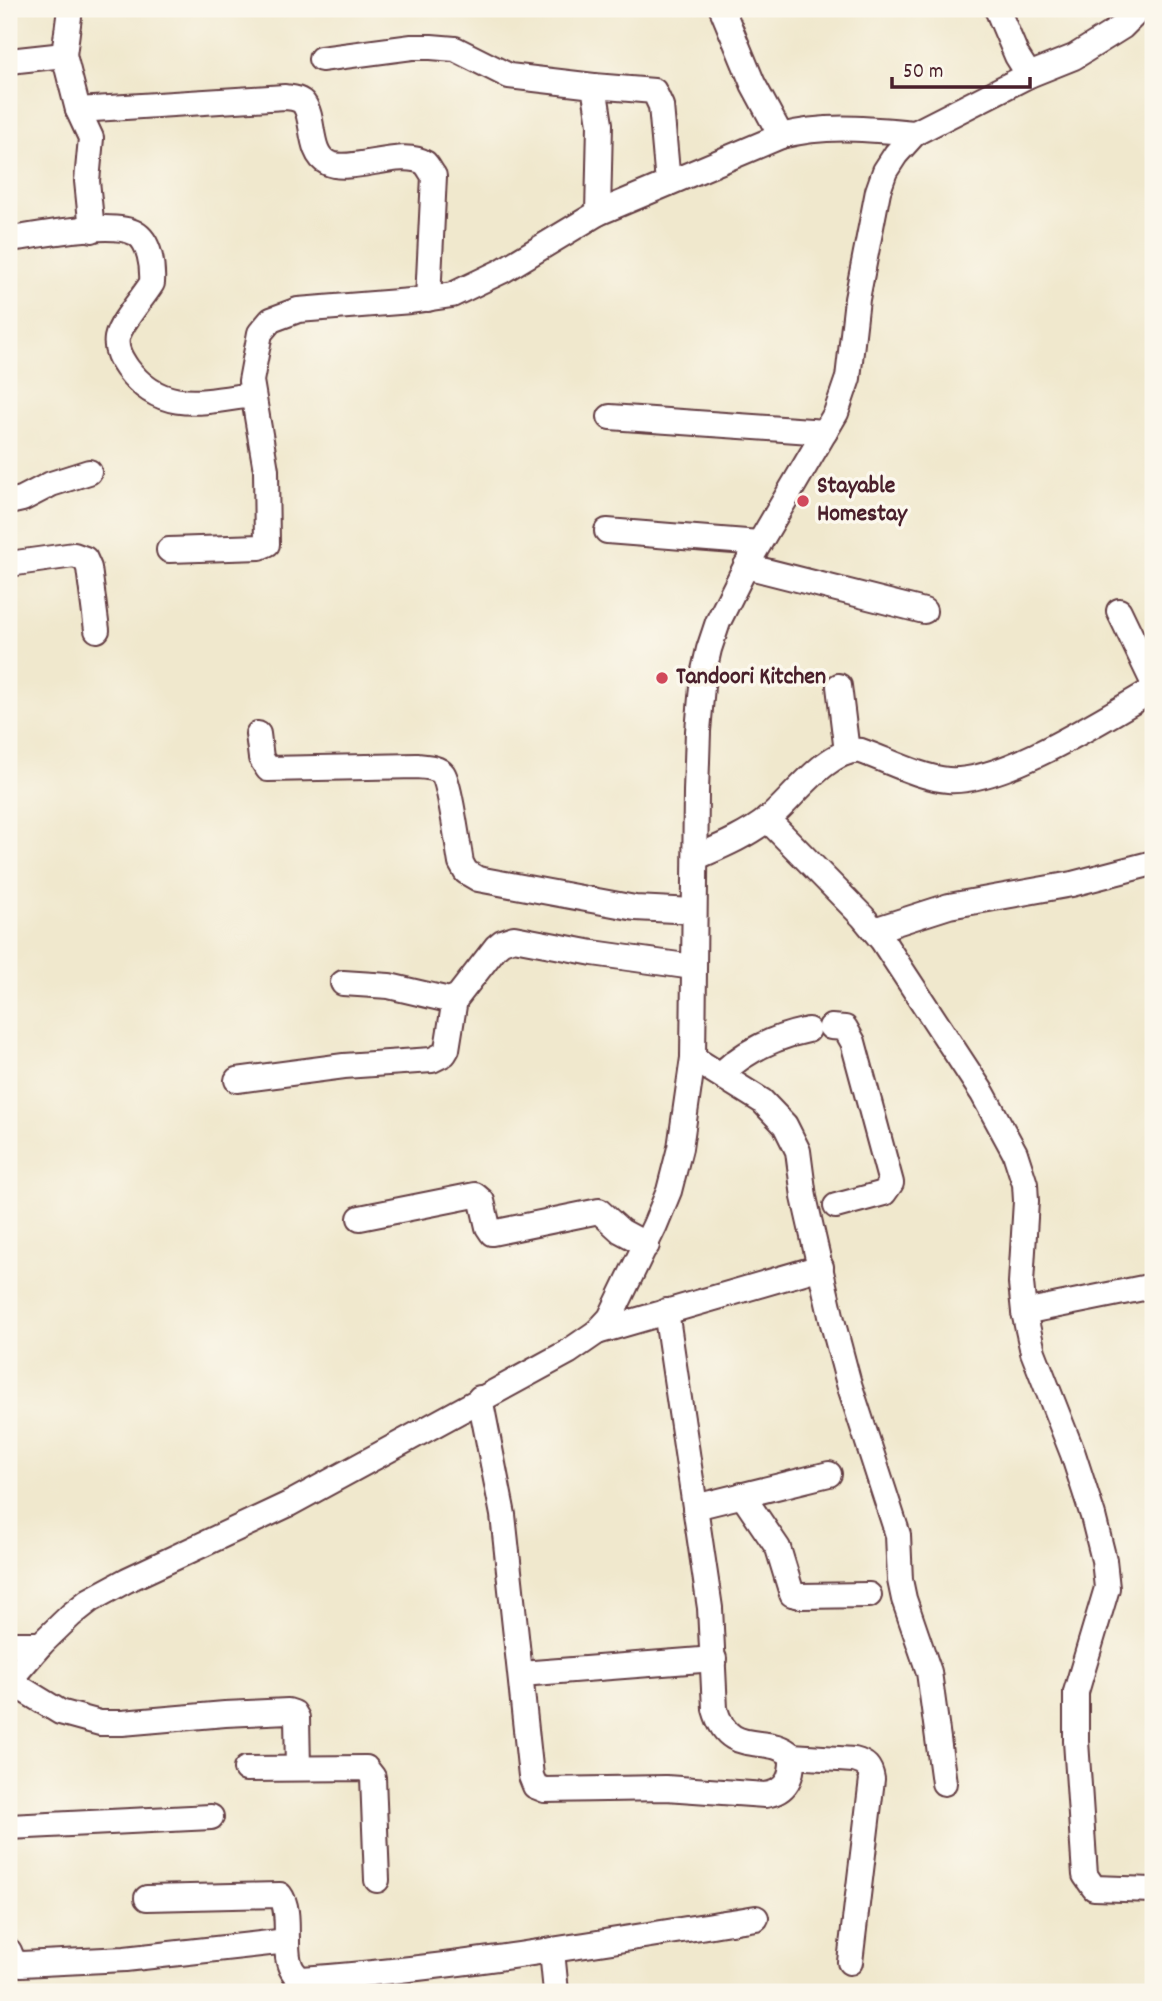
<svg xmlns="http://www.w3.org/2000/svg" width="1162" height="2001" font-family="Dekko,sans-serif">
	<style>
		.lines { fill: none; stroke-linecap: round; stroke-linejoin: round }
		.minor-casing { stroke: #633d43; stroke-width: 28 }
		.minor { stroke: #fff; stroke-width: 24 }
		.poi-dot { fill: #d1495b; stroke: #fbf7ec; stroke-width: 2.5 }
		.labels { text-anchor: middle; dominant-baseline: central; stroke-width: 7; stroke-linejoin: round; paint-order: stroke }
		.poi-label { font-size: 24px; font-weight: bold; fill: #4a1f2b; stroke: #fbf7ec; text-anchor: start }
	</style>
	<rect width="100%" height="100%" fill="#fbf7ec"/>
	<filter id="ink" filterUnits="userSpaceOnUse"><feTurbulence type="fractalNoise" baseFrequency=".0143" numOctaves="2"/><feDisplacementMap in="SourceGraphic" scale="14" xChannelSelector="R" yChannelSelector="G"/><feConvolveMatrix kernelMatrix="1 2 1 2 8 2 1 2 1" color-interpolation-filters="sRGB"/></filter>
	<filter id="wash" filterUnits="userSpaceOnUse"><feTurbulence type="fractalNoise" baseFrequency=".00686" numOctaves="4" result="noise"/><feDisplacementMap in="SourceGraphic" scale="28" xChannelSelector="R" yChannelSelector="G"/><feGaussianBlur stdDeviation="1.57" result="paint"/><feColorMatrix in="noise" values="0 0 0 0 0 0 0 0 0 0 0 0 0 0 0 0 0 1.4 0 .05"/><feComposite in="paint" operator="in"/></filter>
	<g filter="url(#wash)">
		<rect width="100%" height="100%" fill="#f0e8cd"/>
	</g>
	<g filter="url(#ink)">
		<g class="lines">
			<defs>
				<g id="minor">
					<path d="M722,9L753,84L781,136C826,124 869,129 915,133"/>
					<polyline points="997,9 1017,56 1029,75"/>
					<polyline points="64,55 70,9"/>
					<polyline points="321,59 412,47 431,47 455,49 509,76 594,86 600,124 598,213"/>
					<polyline points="9,61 64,55 78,110 91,138 87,181 92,230"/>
					<polyline points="594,86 654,91 661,106 668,183"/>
					<path d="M78,110L285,97C291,98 300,98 304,104C315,119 308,153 328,163C351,174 402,148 425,163C428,166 431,172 434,176L428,299"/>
					<path d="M9,239C36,236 112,220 135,233C150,241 153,267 152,283C143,298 120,323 117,338C115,350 121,359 127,368C161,414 202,402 251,395"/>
					<polyline points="610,417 825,432"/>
					<polyline points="9,502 22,499 51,484 89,472"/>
					<polyline points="607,531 759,543"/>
					<polyline points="169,550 260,547 267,544 266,470 251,381 260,333 271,320 298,310 411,301 452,295 502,271 598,213 781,136"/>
					<polyline points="9,564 74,555 85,559 89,568 97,630"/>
					<polyline points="746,566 924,611"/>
					<polyline points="1119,611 1153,682"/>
					<polyline points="839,686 847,752"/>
					<path d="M258,734L261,758L268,769L417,766C425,767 438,767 443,774C450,785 458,846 461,863L466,872L478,879L635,908L694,911"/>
					<polyline points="767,819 863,917 882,940 983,1094 1015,1153 1025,1184 1026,1201 1021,1283 1024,1312 1033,1352 1073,1454 1093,1516 1104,1560 1107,1588 1076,1692 1076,1741 1085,1875 1094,1888 1153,1890"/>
					<path d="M697,857C722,846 746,836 768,819C792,800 828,747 861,751C887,760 921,778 948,780C1003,784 1104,718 1153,690"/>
					<polyline points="874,930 949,906 1072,884 1153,863"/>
					<polyline points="343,983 389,986 449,1000 458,996 496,947 502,942 514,938 593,953 693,967"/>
					<polyline points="831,1027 845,1028 853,1042 891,1183 884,1193 836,1206"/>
					<polyline points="693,1058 762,1101 785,1125 798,1151 804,1197 832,1320 849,1384 898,1535 900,1580 904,1599 929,1672 944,1783"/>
					<path d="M721,1074C746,1050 774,1037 808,1030"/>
					<polyline points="237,1080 344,1066 432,1060 444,1054 447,1049 455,999"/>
					<polyline points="360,1218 475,1195 482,1201 488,1227 492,1233 599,1211 621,1231 647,1245"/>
					<polyline points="1024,1312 1153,1286"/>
					<polyline points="597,1332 821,1267"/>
					<path d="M480,1398L503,1515L531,1776L535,1786L545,1790L666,1788L765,1795C787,1792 793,1776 792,1756C768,1732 729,1760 715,1709L710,1608L666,1311"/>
					<polyline points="742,1495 778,1548 792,1594 801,1596 869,1595"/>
					<polyline points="695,1507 829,1474"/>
					<polyline points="9,1644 41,1644"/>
					<polyline points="521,1674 714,1659"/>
					<polyline points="9,1681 41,1644 71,1615 90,1600 127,1580 289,1504 568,1352 597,1332 610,1318 655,1225 669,1191 680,1148 693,1058 696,792 698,731 703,675 709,649 718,622 746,566 836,413 848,378 857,299 878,191 885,171 896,154 915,133 1029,75 1074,57 1122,27 1140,9"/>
					<polyline points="9,1681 60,1712 100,1723 122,1723 225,1714 288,1711 294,1713 297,1718 298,1768"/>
					<path d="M792,1756L854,1760C866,1763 870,1767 872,1779L850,1962"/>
					<polyline points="246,1769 366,1768 373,1777 377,1880"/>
					<polyline points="9,1827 211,1817"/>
					<path d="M147,1898L280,1895C296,1916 275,1967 302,1979C455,1968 605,1942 756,1918"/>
					<polyline points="9,1951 13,1961 21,1964 125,1959 287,1941"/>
					<polyline points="552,1951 556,1992"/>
				</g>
			</defs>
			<use href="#minor" class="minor-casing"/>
			<use href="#minor" class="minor"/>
		</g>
	</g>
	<g class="poi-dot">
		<circle cx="803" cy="501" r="7"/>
		<circle cx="662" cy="678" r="7"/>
	</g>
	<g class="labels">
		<g class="poi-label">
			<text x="817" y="487">Stayable<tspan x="817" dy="28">Homestay</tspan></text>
			<text x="676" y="678">Tandoori Kitchen</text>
		</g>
	</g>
	<rect width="1162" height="2001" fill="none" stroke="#fbf7ec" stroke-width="35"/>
	<path d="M892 77v10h138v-10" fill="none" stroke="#4a1f2b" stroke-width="3.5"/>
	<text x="903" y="77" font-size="21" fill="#4a1f2b" stroke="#fbf7ec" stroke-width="5" paint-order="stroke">50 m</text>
</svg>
